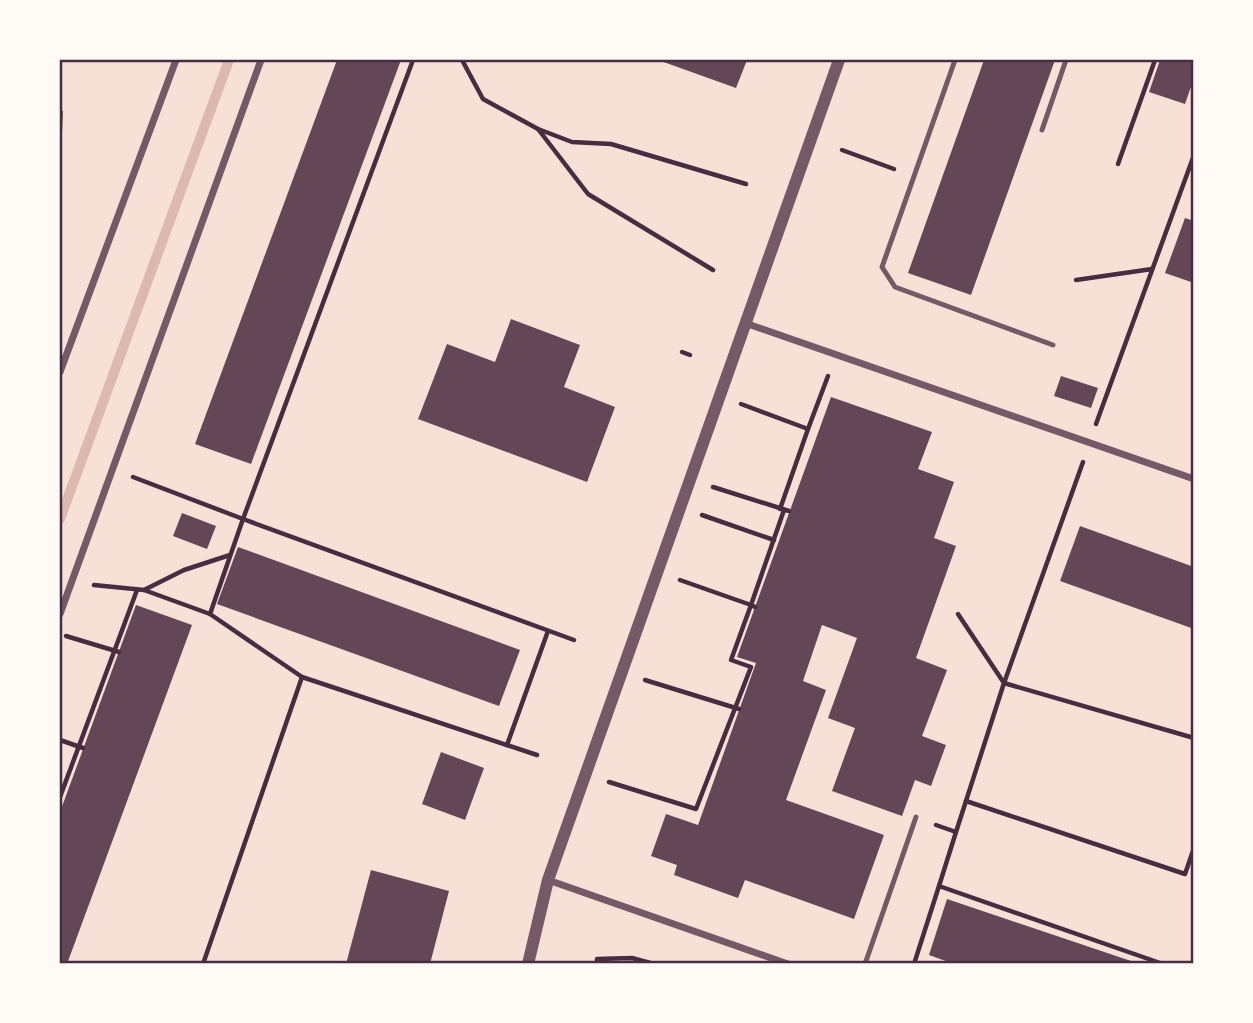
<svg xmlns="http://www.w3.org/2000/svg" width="1253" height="1023" font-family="Rubik,sans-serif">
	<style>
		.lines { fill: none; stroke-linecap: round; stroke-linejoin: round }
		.stream { stroke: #dcb8b0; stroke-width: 10 }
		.building { fill: #644757 }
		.path { stroke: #4a2c40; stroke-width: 4.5 }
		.service { stroke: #755966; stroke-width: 5 }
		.minor { stroke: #755966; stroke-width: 7 }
		.tertiary { stroke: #755966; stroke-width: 12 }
		.neatline { fill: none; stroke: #4a2c40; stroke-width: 2.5 }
	</style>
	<rect width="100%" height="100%" fill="#f7e1d7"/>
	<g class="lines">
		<polyline class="stream" points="60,519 229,60"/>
	</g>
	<g class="building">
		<polygon points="337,60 401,60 251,464 195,444"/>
		<polygon points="658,60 747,60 736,88"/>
		<polygon points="984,60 1055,60 971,295 908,273"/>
		<polygon points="1160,60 1194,60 1194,78 1185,104 1149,92"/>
		<polygon points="60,111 63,111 62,133 60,133"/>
		<polygon points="1185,218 1194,221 1194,283 1165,273"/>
		<polygon points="511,319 580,345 564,387 615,407 587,482 418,419 447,344 495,362"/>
		<polygon points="1061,376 1098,388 1091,408 1054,396"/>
		<polygon points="831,397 932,432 918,469 954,482 934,538 956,546 916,658 947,670 922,736 946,745 931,786 915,780 902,816 832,791 855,728 828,718 857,638 822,625 803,681 826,690 786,800 884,835 854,919 745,880 738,898 674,875 677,865 651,856 666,814 698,825 756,663 737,657"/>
		<polygon points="182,513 216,526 207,549 173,536"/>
		<polygon points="1080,526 1194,567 1194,629 1060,581"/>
		<polygon points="238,547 520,650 499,706 217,604"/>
		<polygon points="136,605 192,625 67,964 60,964 60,812"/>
		<polygon points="441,752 484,768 465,820 422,804"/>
		<polygon points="371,870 449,891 430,964 346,964"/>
		<polygon points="947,899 1137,963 1137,964 954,964 929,955"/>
	</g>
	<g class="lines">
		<g class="path">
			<polyline points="462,60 483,99 538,129 588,194 713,270"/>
			<polyline points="538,129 572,142 611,144 746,184"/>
			<polyline points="842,150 894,169"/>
			<polyline points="1118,164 1155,60"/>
			<polyline points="1076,280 1152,269"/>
			<polyline points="682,352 690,355"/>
			<polyline points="741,404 808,429 828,376"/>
			<polyline points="1096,424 1194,155"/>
			<polyline points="1083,462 1004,683 1194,738"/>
			<polyline points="133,477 243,519 574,640"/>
			<polyline points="713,487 789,511"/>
			<polyline points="780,509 808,429"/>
			<polyline points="702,515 774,540"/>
			<polyline points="94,585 144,590 210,614 302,677 537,755"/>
			<polyline points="144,590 184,570 230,555"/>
			<polyline points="755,607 751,605 784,510"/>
			<polyline points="210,614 243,519 413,60"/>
			<polyline points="66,636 119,652"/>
			<polyline points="645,680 739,709"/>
			<polyline points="60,740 83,748"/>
			<polyline points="507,745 548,631"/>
			<polyline points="609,782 696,809 751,667 731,660 751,605 680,580"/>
			<polyline points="60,797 137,590"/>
			<polyline points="966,801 1185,874 1194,848"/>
			<polyline points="936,825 956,832 1004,683 958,614"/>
			<polyline points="939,886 956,832"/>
			<polyline points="203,964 302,677"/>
			<polyline points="597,964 597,959 632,958 654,964"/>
			<polyline points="914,964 939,886 1163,964"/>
		</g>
		<g class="service">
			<polyline points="955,60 882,267 895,287 1053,345"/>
			<polyline points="1042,130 1066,60"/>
			<polyline points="865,964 916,817"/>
		</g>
		<g class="minor">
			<polyline points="745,323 1194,479"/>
			<polyline points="60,372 176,60"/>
			<polyline points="60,614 261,60"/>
			<polyline points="548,880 788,964"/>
		</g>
		<polyline class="tertiary" points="528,964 548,880 839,60"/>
	</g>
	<rect width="1253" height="1023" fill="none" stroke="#fffaf5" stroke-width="122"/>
	<rect x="61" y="61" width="1131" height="901" class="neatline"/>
</svg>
